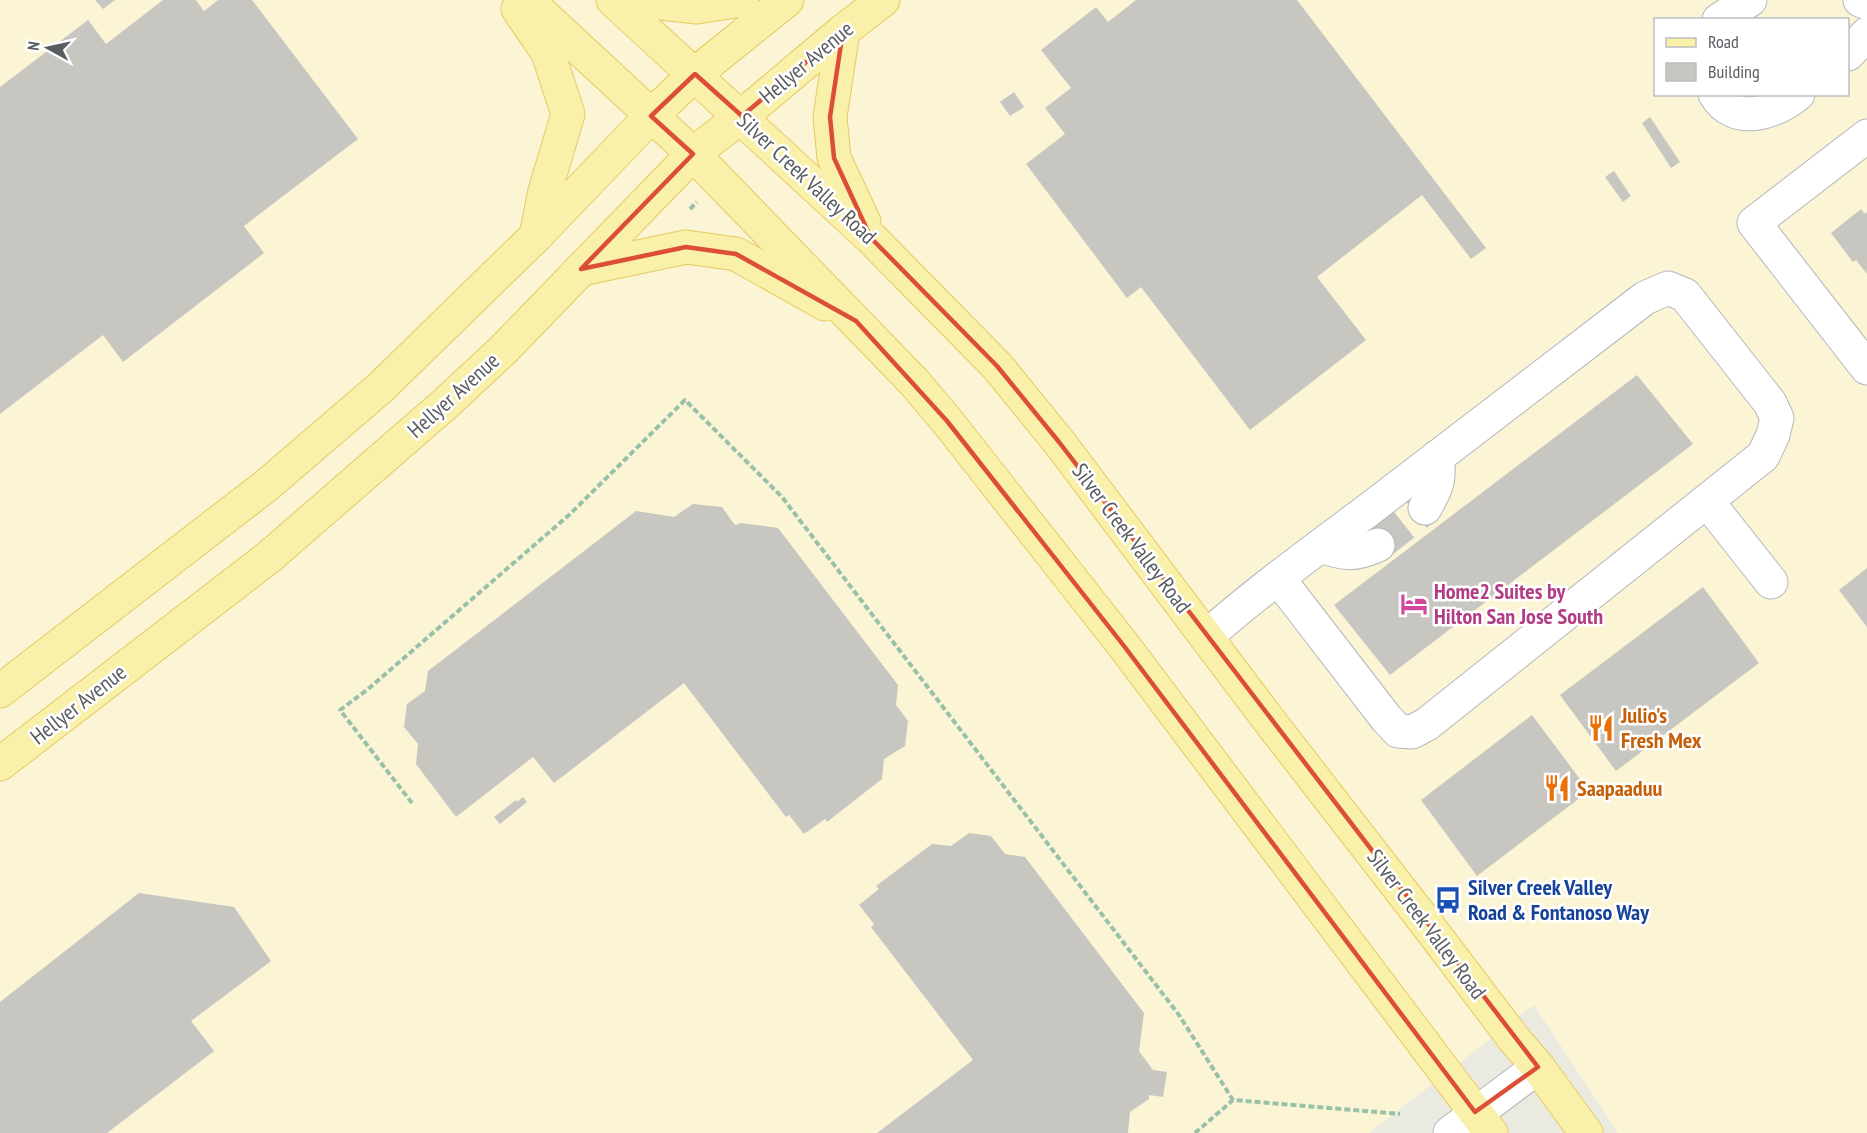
<svg xmlns="http://www.w3.org/2000/svg" width="1867" height="1133" font-family="'PT Sans Narrow',sans-serif">
	<style>
		.commercial { fill: #fbf5d6; fill-rule: evenodd }
		.building { fill: #c8c6c0 }
		.lines { fill: none; stroke-linecap: round; stroke-linejoin: round }
		.minor-tunnel { stroke: #c6c6c1; stroke-width: 33; stroke-dasharray: 33 16; stroke-linecap: butt }
		.minor-casing { stroke: #b4b6bb; stroke-width: 35 }
		.major-casing { stroke: #e6c95f; stroke-width: 35 }
		.path { stroke: #99c1a7; stroke-width: 4; stroke-dasharray: 6 3; stroke-linecap: butt }
		.minor { stroke: #fff; stroke-width: 33 }
		.major { stroke: #f9f1a9; stroke-width: 33 }
		.marked { fill: none; stroke: #dc4e37; stroke-width: 4.5; stroke-linejoin: round }
		.labels { text-anchor: middle; dominant-baseline: central; stroke-width: 5; stroke-linejoin: round; paint-order: stroke }
		.street-label { font-size: 22px; fill: #595c61; stroke: #fff }
		.hotel-label { font-size: 22px; font-weight: bold; fill: #b23c85; stroke: #fff; text-anchor: start }
		.food-label { font-size: 22px; font-weight: bold; fill: #c56008; stroke: #fff; text-anchor: start }
		.transit-label { font-size: 22px; font-weight: bold; fill: #164399; stroke: #fff; text-anchor: start }
	</style>
	<rect width="100%" height="100%" fill="#ebeae1"/>
	<path class="commercial" d="M0,0H1867V1133H1618L1534,1005L1369,1133H0ZM1656,20H1848V94H1656Z"/>
	<g class="building">
		<polygon points="95,0 115,0 103,9"/>
		<polygon points="163,0 196,0 204,11 218,0 252,0 358,139 244,226 264,253 123,362 103,335 0,414 0,87 88,20 106,44"/>
		<polygon points="1136,0 1297,0 1486,248 1471,259 1422,195 1317,277 1366,340 1250,430 1141,287 1127,298 1026,164 1065,134 1045,108 1071,88 1041,50 1096,7 1108,22"/>
		<polygon points="1014,92 1024,107 1010,116 1000,102"/>
		<polygon points="1650,117 1680,162 1671,168 1642,123"/>
		<polygon points="1614,171 1631,196 1623,202 1605,177"/>
		<polygon points="1861,209 1865,214 1867,212 1867,274 1856,260 1853,262 1831,233"/>
		<polygon points="1637,375 1693,444 1390,675 1334,605"/>
		<polygon points="693,504 722,507 735,525 741,523 778,528 898,685 896,705 908,721 905,746 884,759 882,779 827,822 825,819 804,834 789,815 786,817 684,683 554,783 533,757 456,817 416,764 418,744 404,727 407,704 425,691 428,671 636,511 674,517"/>
		<polygon points="1867,568 1867,627 1839,590"/>
		<polygon points="1703,587 1759,663 1616,771 1560,695"/>
		<polygon points="1532,715 1589,791 1477,876 1421,800"/>
		<polygon points="523,797 527,802 500,824 494,817 516,800 517,802"/>
		<polygon points="969,833 991,836 1005,854 1025,857 1144,1013 1139,1051 1153,1070 1167,1072 1163,1097 1149,1095 1149,1099 1130,1112 1128,1133 877,1133 973,1060 871,927 874,924 859,905 879,889 876,886 932,844 951,846"/>
		<polygon points="139,893 234,907 271,961 191,1021 214,1051 107,1133 0,1133 0,1002"/>
	</g>
	<g class="lines">
		<polyline class="minor-tunnel" points="1378,545 1425,508"/>
		<defs>
			<g id="minor">
				<polyline points="1860,0 1867,3"/>
				<polyline points="1719,20 1750,0"/>
				<polyline points="1848,54 1867,34"/>
				<path d="M1715,94C1734,127 1775,113 1798,94"/>
				<polyline points="1867,136 1754,223 1867,368"/>
				<polyline points="1707,501 1771,582"/>
				<path d="M1425,508C1436,489 1441,479 1437,457"/>
				<path d="M1320,546C1344,554 1354,556 1378,545"/>
				<path d="M1206,637C1258,591 1315,550 1371,508C1462,438 1553,368 1645,298L1668,288L1685,295L1770,403L1777,418L1773,435L1763,456L1427,724L1412,732L1398,731L1386,718L1278,578"/>
				<polyline points="1450,1133 1538,1067"/>
			</g>
			<g id="major">
				<polyline points="527,0 693,154 914,382 947,421 1124,646 1491,1133"/>
				<polyline points="613,0 871,238 997,366 1059,442 1268,719 1423,919 1514,1039 1538,1067 1586,1133"/>
				<polyline points="634,0 697,7 742,0"/>
				<polyline points="518,9 548,53 568,114 545,191 536,236"/>
				<polyline points="843,31 830,117 834,158 864,222"/>
				<polyline points="581,269 686,247 736,254 825,304"/>
				<polyline points="0,691 267,485 380,388 536,236 651,116 695,74 787,0"/>
				<polyline points="0,764 269,557 445,404 503,350 693,154 742,116 843,31 883,0"/>
			</g>
		</defs>
		<use href="#minor" class="minor-casing"/>
		<use href="#major" class="major-casing"/>
		<g class="path">
			<polyline points="690,209 697,202"/>
			<polyline points="412,803 340,710 367,690 569,515 685,400 782,497 1179,1015 1233,1100 1400,1114"/>
			<polyline points="1195,1133 1233,1100"/>
		</g>
		<use href="#minor" class="minor"/>
		<use href="#major" class="major"/>
	</g>
	<path class="marked" d="M843,31L830,117L834,158L871,238L997,366L1059,442L1538,1067L1475,1112L1124,646L947,421L856,321L736,254L686,247L581,269L693,154L651,116L695,74L742,116Z"/>
	<defs>
		<symbol id="hotel-bare" viewBox="-9 -9 18 18"><path d="M-6-4.5h1.5V1H6V5H4.5V3h-9V5H-6ZM-4 0a1.8 1.8 0 1 1 3.6 0ZM.5 0V-2.5h3Q6-2.5 6 0Z" fill="#d1479c" stroke="#fff" stroke-width="2.5" paint-order="stroke"/></symbol>
		<symbol id="restaurant-bare" viewBox="-9 -9 18 18"><path d="M-5-6h1v4h1v-4h1v4h1v-4h1v5L-1.5 .5V6h-2V.5L-5-1ZM5-6V6H3V1.5H1.5Q1.5-4 5-6Z" fill="#e8710a" stroke="#fff" stroke-width="2.5" paint-order="stroke"/></symbol>
		<symbol id="bus-bare" viewBox="-9 -9 18 18"><path d="M-5-6H5V4H4V6H2V4H-2V6H-4V4H-5ZM-3.5-4V0h7V-4ZM-3.5 1.2v1.5H-2V1.2ZM2 1.2v1.5H3.5V1.2Z" fill="#1a4fb4" stroke="#fff" stroke-width="2.5" paint-order="stroke"/></symbol>
	</defs>
	<g fill-rule="evenodd">
		<use href="#hotel-bare" x="1395" y="585" width="38" height="38"/>
		<use href="#restaurant-bare" x="1582" y="709" width="38" height="38"/>
		<use href="#restaurant-bare" x="1538" y="769" width="38" height="38"/>
		<use href="#bus-bare" x="1429" y="881" width="38" height="38"/>
	</g>
	<g class="labels">
		<g class="street-label">
			<text transform="translate(806 62) rotate(-40)">Hellyer Avenue</text>
			<text transform="translate(807 178) rotate(43)">Silver Creek Valley Road</text>
			<text transform="translate(453 395) rotate(-42)">Hellyer Avenue</text>
			<text transform="translate(1132 538) rotate(53)">Silver Creek Valley Road</text>
			<text transform="translate(78 704) rotate(-38)">Hellyer Avenue</text>
			<text transform="translate(1427 924) rotate(53)">Silver Creek Valley Road</text>
		</g>
		<g class="hotel-label">
			<text x="1434" y="591">Home2 Suites by<tspan x="1434" dy="25">Hilton San Jose South</tspan></text>
		</g>
		<g class="food-label">
			<text x="1621" y="715">Julio's<tspan x="1621" dy="25">Fresh Mex</tspan></text>
			<text x="1577" y="788">Saapaaduu</text>
		</g>
		<g class="transit-label">
			<text x="1468" y="887">Silver Creek Valley<tspan x="1468" dy="25">Road &amp; Fontanoso Way</tspan></text>
		</g>
	</g>
	<rect x="1654" y="18" width="195" height="78" fill="#ffffff" stroke="#bdbec0" stroke-width="1.5"/>
	<rect x="1666" y="38" width="30" height="9" fill="#f9f1a9" stroke="#bdbec0" stroke-width="1.5"/>
	<text x="1708" y="48" font-size="18" fill="#595c61">Road</text>
	<rect x="1666" y="63" width="30" height="18" fill="#c8c6c0" stroke="#bdbec0" stroke-width="1.5"/>
	<text x="1708" y="78" font-size="18" fill="#595c61">Building</text>
	<g transform="translate(48 48) rotate(278)" stroke="#ffffff" stroke-width="4.5" paint-order="stroke">
	<path d="M0-4.5L10 22L0 15L-10 22Z" fill="#595c61"/>
	<text y="-9" font-size="16" font-weight="bold" text-anchor="middle" fill="#595c61">N</text>
	</g>
</svg>
